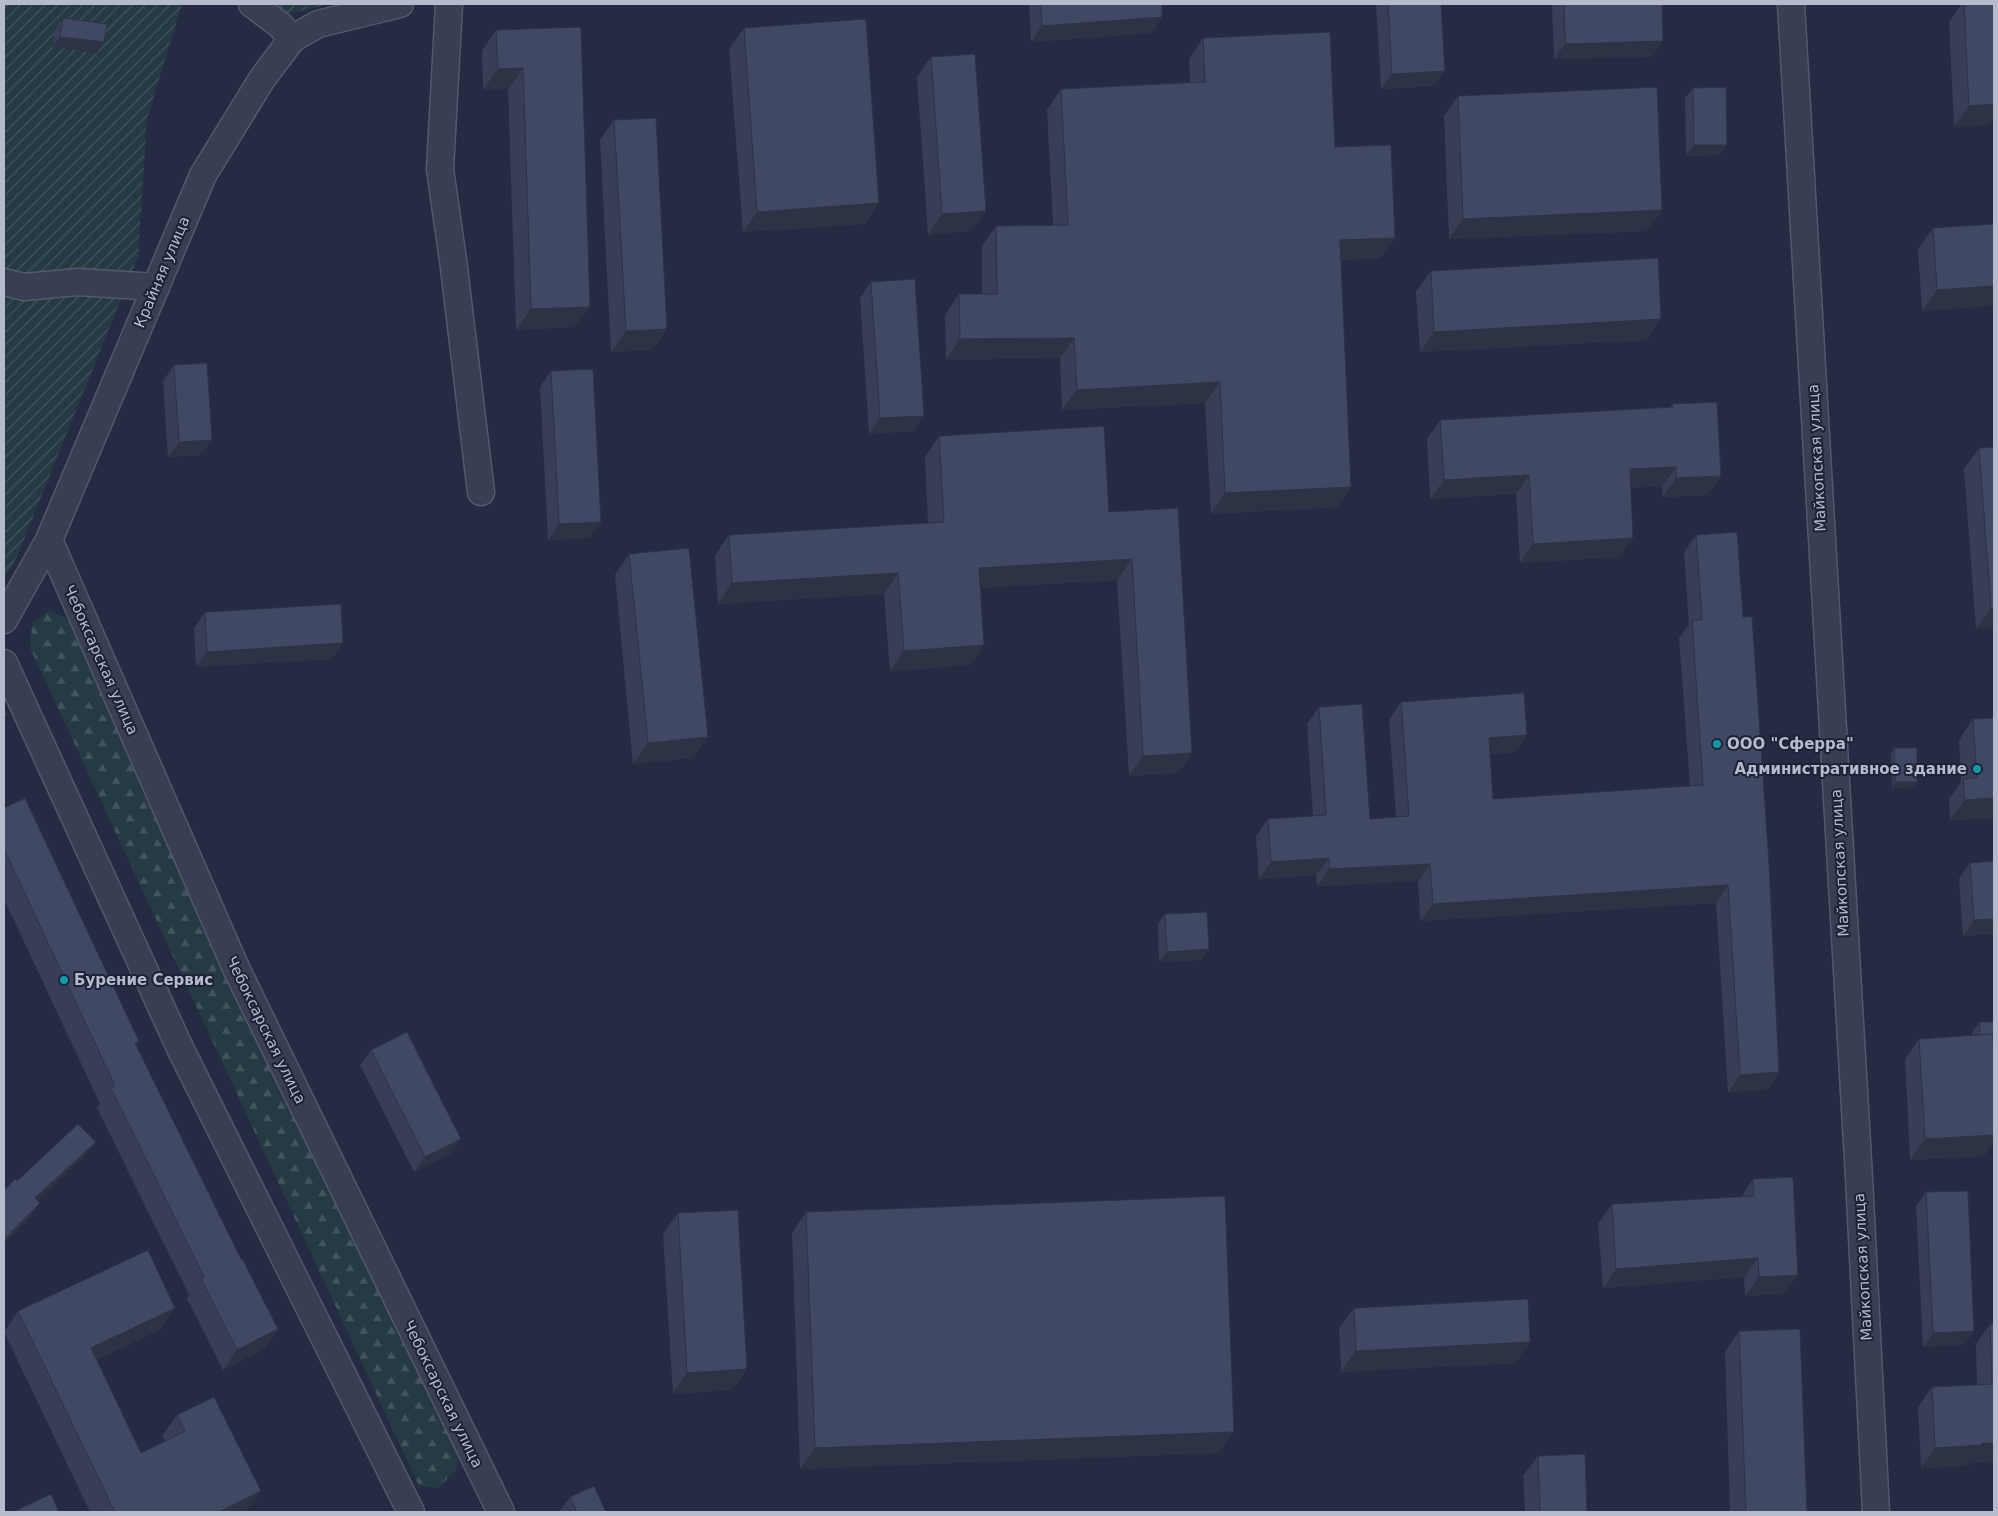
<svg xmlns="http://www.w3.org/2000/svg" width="1998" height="1516" font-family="'DejaVu Sans',sans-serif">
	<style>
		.forest { fill: url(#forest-firs) }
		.garden { fill: url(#garden-furrows) }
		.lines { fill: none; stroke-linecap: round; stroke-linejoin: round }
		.minor-casing { stroke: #53596c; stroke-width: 29 }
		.minor { stroke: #393e52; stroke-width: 26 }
		.wall { fill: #373e55 }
		.shaded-wall { fill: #2d3245 }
		.building { fill: #404863; stroke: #2d3245 }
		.culture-dot { fill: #0f9aa8; stroke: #1d2337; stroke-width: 2 }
		.labels { text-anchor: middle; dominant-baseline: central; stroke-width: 4; stroke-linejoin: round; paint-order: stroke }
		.street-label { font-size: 15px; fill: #b5bacc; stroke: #1d2337 }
		.poi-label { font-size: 15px; font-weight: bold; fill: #b5bacc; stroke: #1d2337; text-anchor: start }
	</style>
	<defs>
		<pattern id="forest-firs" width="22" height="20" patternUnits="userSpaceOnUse" patternTransform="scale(1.25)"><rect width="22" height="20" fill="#263a43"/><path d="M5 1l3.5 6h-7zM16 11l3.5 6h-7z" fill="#43545d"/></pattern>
		<pattern id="garden-furrows" width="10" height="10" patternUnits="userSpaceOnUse" patternTransform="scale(1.25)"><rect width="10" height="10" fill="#263a43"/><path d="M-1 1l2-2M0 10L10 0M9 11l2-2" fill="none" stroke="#43545d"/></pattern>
	</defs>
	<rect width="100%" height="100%" fill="#242b42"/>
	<polygon class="forest" points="49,610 75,623 459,1451 456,1470 438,1488 419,1486 30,648 32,624"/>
	<g class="garden">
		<polygon points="4,4 182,4 147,119 138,257 14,564 4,577"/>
		<polygon points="266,4 329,4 279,17"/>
	</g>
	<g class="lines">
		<defs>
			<g id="minor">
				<polyline points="252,4 280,25 292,39"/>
				<polyline points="449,4 440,169 453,260 481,492"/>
				<polyline points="1791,4 1859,1178 1876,1512"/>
				<polyline points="4,282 24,287 78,282 156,287"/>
				<polyline points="49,540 236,968 501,1512"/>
				<polyline points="4,620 49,540 203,175 262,79 292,39 318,24 400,4"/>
				<polyline points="4,663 180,1048 411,1512"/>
			</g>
		</defs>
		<use href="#minor" class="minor-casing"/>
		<use href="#minor" class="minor"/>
	</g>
	<g class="wall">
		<polygon points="1029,4 1162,4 1162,17 1151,33 1031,42"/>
		<polygon points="1376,4 1441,4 1434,86 1381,89"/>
		<polygon points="1552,4 1662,4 1663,41 1652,57 1554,59"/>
		<polygon points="1962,4 1994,4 1989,125 1954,126 1949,22"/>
		<polygon points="63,18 104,42 97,53 53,47 55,29"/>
		<polygon points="581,27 576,327 516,330 508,89 483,90 482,51 496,30"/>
		<polygon points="744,28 865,224 743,232 729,49"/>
		<polygon points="1203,38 1335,147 1380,258 1341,260 1351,487 1337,507 1211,514 1205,403 1062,410 1060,358 946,360 945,315 959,294 982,294 982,246 996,226 1053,225 1047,110 1061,89 1190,82 1189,59"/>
		<polygon points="931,57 971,231 928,235 917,77"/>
		<polygon points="1693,88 1727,145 1720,155 1686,156 1685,98"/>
		<polygon points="1458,96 1662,210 1648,231 1449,239 1444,116"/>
		<polygon points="614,120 667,329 652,350 611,352 600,140"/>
		<polygon points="1994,224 1922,311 1918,249 1933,228"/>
		<polygon points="1431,271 1647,340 1420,352 1416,291"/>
		<polygon points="871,282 924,416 913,431 869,434 860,298"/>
		<polygon points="174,365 201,455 168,457 163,381"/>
		<polygon points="551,371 601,522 590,538 548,540 540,387"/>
		<polygon points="1672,404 1721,476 1707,495 1663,497 1662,486 1631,488 1620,557 1520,563 1516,494 1430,499 1427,439 1440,420 1670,407"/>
		<polygon points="939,436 1109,512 1178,508 1192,753 1178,773 1129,776 1117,580 980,588 970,665 890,671 884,594 718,604 715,555 729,535 928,523 925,457"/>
		<polygon points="1994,447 1994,628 1976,629 1964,469 1979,448"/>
		<polygon points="1696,535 1743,617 1779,1072 1767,1090 1728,1092 1716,903 1420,921 1418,881 1317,886 1316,875 1259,879 1256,836 1268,819 1313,816 1307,724 1319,707 1370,819 1396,817 1389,720 1401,702 1515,752 1490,754 1493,799 1690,786 1679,638 1689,625 1684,552"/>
		<polygon points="629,554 693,758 633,764 615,575"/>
		<polygon points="205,612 332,659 196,667 194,628"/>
		<polygon points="1994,718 1994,818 1950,820 1949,799 1961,782 1959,740 1973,719"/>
		<polygon points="1894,748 1917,782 1914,787 1892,788 1891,754"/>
		<polygon points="4,808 139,1041 136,1045 241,1259 278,1329 264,1349 223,1370 187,1299 189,1295 97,1108 100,1104 4,899"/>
		<polygon points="1970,863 1994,934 1963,936 1959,879"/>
		<polygon points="1165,914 1209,949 1202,960 1159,962 1158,924"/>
		<polygon points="1980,1022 1994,1052 1994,1140 1984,1156 1910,1160 1905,1059 1919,1039 1972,1035 1972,1032"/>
		<polygon points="371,1050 461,1139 450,1154 414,1172 360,1065"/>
		<polygon points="1753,1179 1785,1294 1745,1296 1744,1277 1603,1288 1598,1224 1612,1204 1741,1197"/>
		<polygon points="1926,1192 1974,1331 1964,1345 1923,1347 1916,1206"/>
		<polygon points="806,1212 1234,1432 1219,1453 800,1469 792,1233"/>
		<polygon points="678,1213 747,1369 732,1390 673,1394 663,1234"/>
		<polygon points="175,1308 161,1329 96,1360 141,1453 165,1441 162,1436 177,1415 261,1491 246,1512 90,1512 4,1332 18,1311"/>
		<polygon points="1354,1308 1516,1363 1341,1372 1339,1328"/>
		<polygon points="1990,1324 1994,1324 1994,1462 1970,1463 1968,1466 1921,1468 1918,1407 1932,1387 1977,1385 1976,1344"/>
		<polygon points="1739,1331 1807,1512 1730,1512 1725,1352"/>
		<polygon points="1538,1456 1587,1512 1525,1512 1523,1476"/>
		<polygon points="570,1497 606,1512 559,1512"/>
	</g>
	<g class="shaded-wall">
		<polygon points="1162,17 1151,33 1031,42 1042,26"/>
		<polygon points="60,37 104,42 97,53 53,47"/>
		<polygon points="1663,41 1652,57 1554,59 1565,44"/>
		<polygon points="523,68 508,89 483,90 498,69"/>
		<polygon points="1445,71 1434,86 1381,89 1392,74"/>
		<polygon points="1994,104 1994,117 1989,125 1954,126 1969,106"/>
		<polygon points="1694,145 1727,145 1720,155 1686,156"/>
		<polygon points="879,203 865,224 743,232 757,212"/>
		<polygon points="1662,210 1648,231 1449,239 1463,219"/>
		<polygon points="986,211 971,231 928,235 942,214"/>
		<polygon points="1395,238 1380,258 1325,260 1340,240"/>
		<polygon points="1994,286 1994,306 1922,311 1937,290"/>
		<polygon points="590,307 576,327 516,330 531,309"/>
		<polygon points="1661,319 1647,340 1420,352 1434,332"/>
		<polygon points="667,329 652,350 611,352 626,331"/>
		<polygon points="1074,338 1060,358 946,360 960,339"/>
		<polygon points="1220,382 1205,403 1062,410 1077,390"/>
		<polygon points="924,416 913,431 869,434 880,418"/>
		<polygon points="212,440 201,455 168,457 179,442"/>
		<polygon points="1676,467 1662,486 1616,489 1630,469"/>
		<polygon points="1529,475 1516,494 1430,499 1444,480"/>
		<polygon points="1721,476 1707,495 1663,497 1676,478"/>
		<polygon points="1351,487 1337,507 1211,514 1225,493"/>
		<polygon points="601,522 590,538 548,540 559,524"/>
		<polygon points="1633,538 1620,557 1520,563 1533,544"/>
		<polygon points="1132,559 1117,580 964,589 979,568"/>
		<polygon points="898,573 884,594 718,604 732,583"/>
		<polygon points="1994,608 1994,628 1976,629 1991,609"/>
		<polygon points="343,643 332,659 196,667 207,652"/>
		<polygon points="984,645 970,665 890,671 904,651"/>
		<polygon points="1527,735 1515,752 1477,755 1489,738"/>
		<polygon points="708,737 693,758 633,764 648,743"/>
		<polygon points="1192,753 1178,773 1129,776 1143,756"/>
		<polygon points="1895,782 1917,782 1914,787 1892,788"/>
		<polygon points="1994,798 1994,818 1950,820 1965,800"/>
		<polygon points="1329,858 1316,875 1259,879 1271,862"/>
		<polygon points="1430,864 1418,881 1317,886 1329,869"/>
		<polygon points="1728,885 1716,903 1420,921 1433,904"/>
		<polygon points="1994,919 1994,934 1963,936 1974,920"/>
		<polygon points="1209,949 1202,960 1159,962 1167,952"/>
		<polygon points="1779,1072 1767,1090 1728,1092 1740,1075"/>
		<polygon points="1994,1135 1994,1140 1984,1156 1910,1160 1925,1139"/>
		<polygon points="461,1139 450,1154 414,1172 425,1157"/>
		<polygon points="96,1142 85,1156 25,1213 35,1198"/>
		<polygon points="40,1203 30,1218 4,1244 4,1240"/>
		<polygon points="1758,1258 1744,1277 1603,1288 1616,1269"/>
		<polygon points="1798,1275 1785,1294 1745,1296 1759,1277"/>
		<polygon points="175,1308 161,1329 76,1369 91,1348"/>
		<polygon points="278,1329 264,1349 223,1370 237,1350"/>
		<polygon points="1974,1331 1964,1345 1923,1347 1933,1333"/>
		<polygon points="1530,1342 1516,1363 1341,1372 1356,1351"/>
		<polygon points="747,1369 732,1390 673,1394 687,1373"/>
		<polygon points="1234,1432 1219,1453 800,1469 815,1448"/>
		<polygon points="1982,1443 1994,1443 1994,1462 1970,1463 1968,1466 1921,1468 1935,1448"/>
		<polygon points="261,1491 246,1512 219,1512"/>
	</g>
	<g class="building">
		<polygon points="1041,4 1162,4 1162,17 1042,26"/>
		<polygon points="1388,4 1441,4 1445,71 1392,74"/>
		<polygon points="1564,4 1662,4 1663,41 1565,44"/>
		<polygon points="1964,4 1994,4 1994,104 1969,106"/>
		<polygon points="63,18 107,24 104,42 60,37"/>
		<polygon points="866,19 879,203 757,212 744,28"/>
		<polygon points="581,27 590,307 531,309 523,68 498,69 496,30"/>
		<polygon points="1330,32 1335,147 1391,145 1395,238 1340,240 1351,487 1225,493 1220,382 1077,390 1074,338 960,339 959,294 997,294 996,226 1068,225 1061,89 1205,82 1203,38"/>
		<polygon points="975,54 986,211 942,214 931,57"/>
		<polygon points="1657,87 1662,210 1463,219 1458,96"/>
		<polygon points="1726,87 1727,145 1694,145 1693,88"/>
		<polygon points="656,118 667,329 626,331 614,120"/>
		<polygon points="1994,224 1994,286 1937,290 1933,228"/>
		<polygon points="1658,258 1661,319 1434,332 1431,271"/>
		<polygon points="915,279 924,416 880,418 871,282"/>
		<polygon points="207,363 212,440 179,442 174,365"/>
		<polygon points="593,369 601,522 559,524 551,371"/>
		<polygon points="1717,402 1721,476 1676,478 1676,467 1630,469 1633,538 1533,544 1529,475 1444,480 1440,420 1673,407 1672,404"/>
		<polygon points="1104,426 1109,512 1178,508 1192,753 1143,756 1132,559 979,568 984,645 904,651 898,573 732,583 729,535 944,522 939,436"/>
		<polygon points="1994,447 1994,608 1991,609 1979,448"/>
		<polygon points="1737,532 1743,617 1752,616 1769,863 1779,1072 1740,1075 1728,885 1433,904 1430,864 1329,869 1329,858 1271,862 1268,819 1326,815 1319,707 1362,704 1370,819 1409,816 1401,702 1524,693 1527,735 1489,738 1493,799 1703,785 1692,620 1702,620 1696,535"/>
		<polygon points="689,548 708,737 648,743 629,554"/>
		<polygon points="341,604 343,643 207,652 205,612"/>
		<polygon points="4,712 7,714 4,720"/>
		<polygon points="1994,718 1994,798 1965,800 1963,779 1977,778 1973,719"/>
		<polygon points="1894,748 1917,748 1917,782 1895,782"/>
		<polygon points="25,798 139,1041 135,1043 241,1259 242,1258 278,1329 237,1350 201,1279 204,1277 111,1088 115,1086 4,849 4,808"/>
		<polygon points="1994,861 1994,919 1974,920 1970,863"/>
		<polygon points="1207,912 1209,949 1167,952 1165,914"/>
		<polygon points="1980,1022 1994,1022 1994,1041 1993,1041 1993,1034 1979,1035"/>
		<polygon points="407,1032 461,1139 425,1157 371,1050"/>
		<polygon points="1993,1034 1994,1065 1994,1135 1925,1139 1919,1039"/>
		<polygon points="78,1124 96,1142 35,1198 40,1203 4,1240 4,1191 15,1179 17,1181"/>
		<polygon points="1793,1177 1798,1275 1759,1277 1758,1258 1616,1269 1612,1204 1754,1196 1753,1179"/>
		<polygon points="1968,1191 1974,1331 1933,1333 1926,1192"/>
		<polygon points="1225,1196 1234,1432 815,1448 806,1212"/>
		<polygon points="738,1210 747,1369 687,1373 678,1213"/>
		<polygon points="148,1250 175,1308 91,1348 141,1453 185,1431 177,1415 214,1397 261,1491 219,1512 115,1512 96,1473 18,1311"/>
		<polygon points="1528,1299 1530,1342 1356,1351 1354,1308"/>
		<polygon points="1990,1324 1994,1324 1994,1443 1982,1443 1982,1445 1935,1448 1932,1387 1992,1384"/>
		<polygon points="1800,1329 1807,1512 1746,1512 1739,1331"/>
		<polygon points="1585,1454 1587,1512 1540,1512 1538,1456"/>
		<polygon points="594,1486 606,1512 577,1512 570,1497"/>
		<polygon points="51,1494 59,1512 13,1512"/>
	</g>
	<g class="culture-dot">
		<circle cx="1717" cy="744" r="5"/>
		<circle cx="1977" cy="769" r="5"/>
		<circle cx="64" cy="980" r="5"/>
	</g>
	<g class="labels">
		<g class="street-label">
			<text transform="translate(162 272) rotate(-67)">Крайняя улица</text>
			<text transform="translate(1817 458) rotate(-93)">Майкопская улица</text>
			<text transform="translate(101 660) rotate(66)">Чебоксарская улица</text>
			<text transform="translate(1840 863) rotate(-93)">Майкопская улица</text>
			<text transform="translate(266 1030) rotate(64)">Чебоксарская улица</text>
			<text transform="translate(1863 1267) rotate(-93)">Майкопская улица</text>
			<text transform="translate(443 1394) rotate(64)">Чебоксарская улица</text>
		</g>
		<g class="poi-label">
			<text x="1727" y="744">ООО "Сферра"</text>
			<text x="1967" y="769" text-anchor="end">Административное здание</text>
			<text x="74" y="980">Бурение Сервис</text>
		</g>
	</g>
	<rect width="1998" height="1516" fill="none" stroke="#b5bacc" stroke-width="10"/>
</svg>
